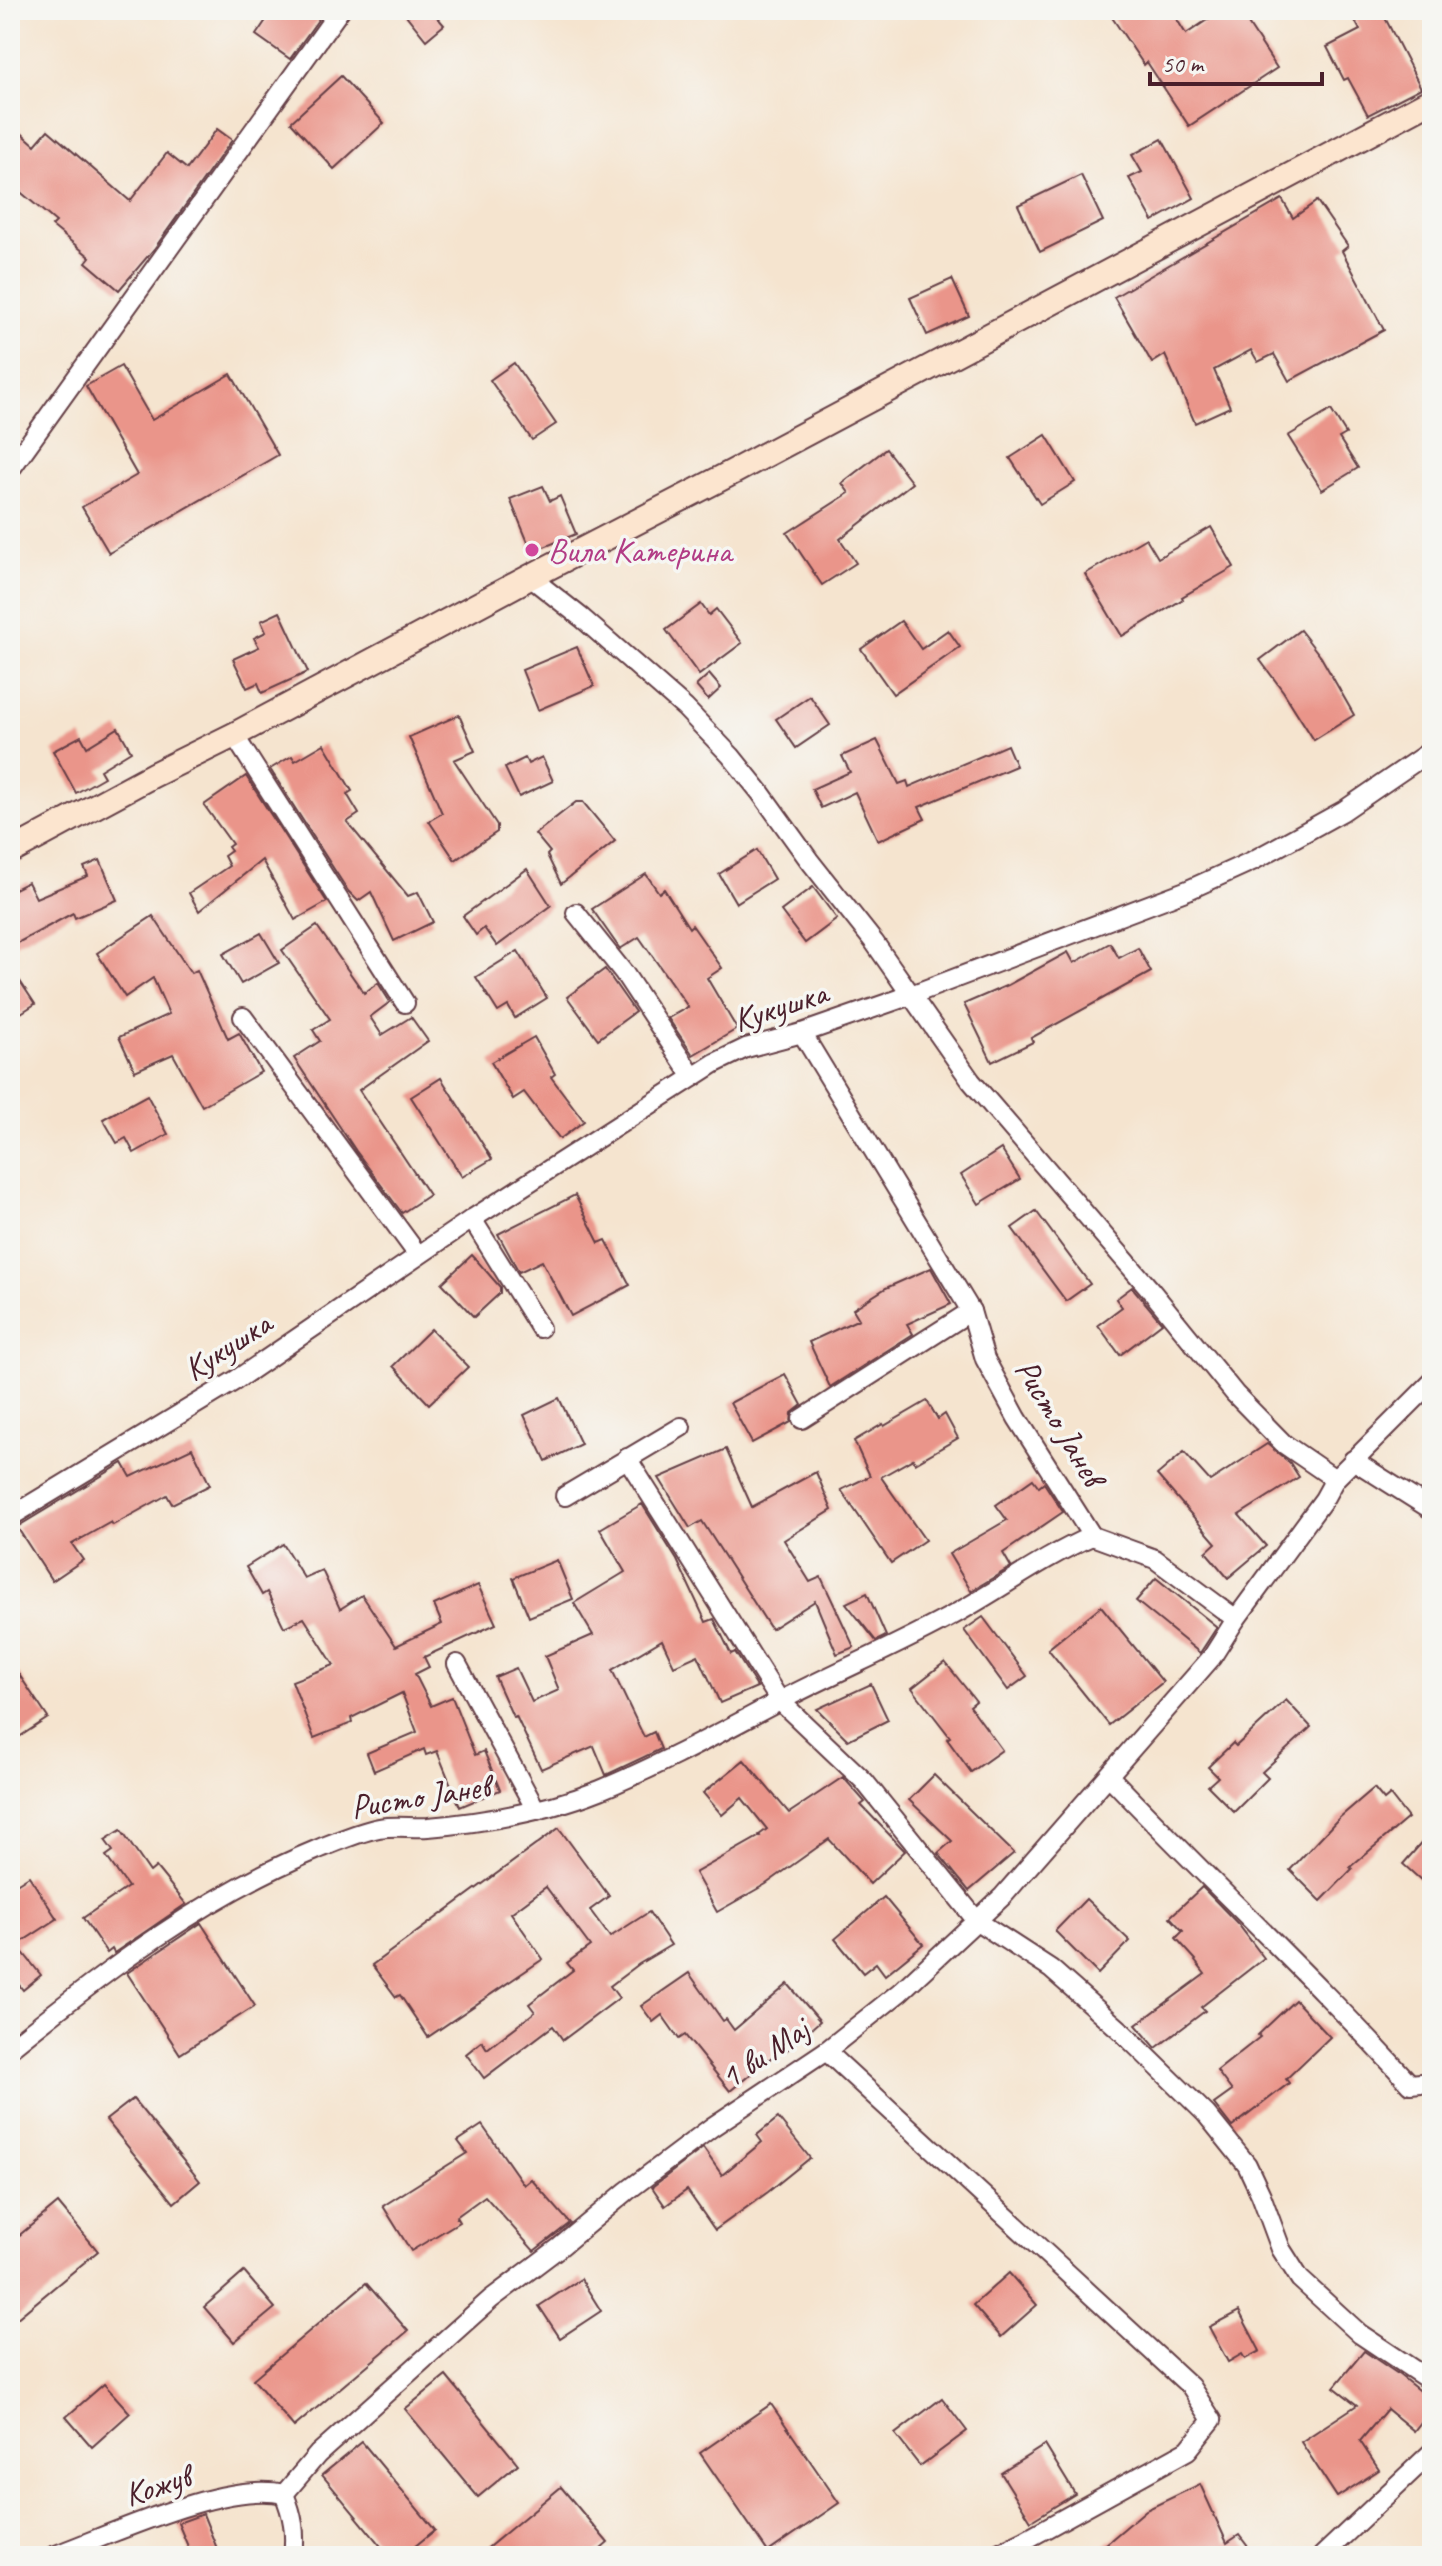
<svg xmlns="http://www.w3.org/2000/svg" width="1442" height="2566" font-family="Caveat,sans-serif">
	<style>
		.building { fill: #ea958a }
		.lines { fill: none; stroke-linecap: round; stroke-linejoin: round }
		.minor-casing { stroke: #643d44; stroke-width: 22 }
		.secondary-casing { stroke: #643d44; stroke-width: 28 }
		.minor { stroke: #fff; stroke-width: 18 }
		.secondary { stroke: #fce5cf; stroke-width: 24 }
		.hotel-dot { fill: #d1479c; stroke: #f6f6f2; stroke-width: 3 }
		.labels { text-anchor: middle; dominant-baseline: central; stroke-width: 7; stroke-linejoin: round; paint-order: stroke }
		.hotel-label { font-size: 34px; fill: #b23c85; stroke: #f6f6f2; text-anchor: start }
		.street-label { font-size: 34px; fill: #4a1f2b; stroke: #f6f6f2 }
	</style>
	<rect width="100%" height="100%" fill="#f6f6f2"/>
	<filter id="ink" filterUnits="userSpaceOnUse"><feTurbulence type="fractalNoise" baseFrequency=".0125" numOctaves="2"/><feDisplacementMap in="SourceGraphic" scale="16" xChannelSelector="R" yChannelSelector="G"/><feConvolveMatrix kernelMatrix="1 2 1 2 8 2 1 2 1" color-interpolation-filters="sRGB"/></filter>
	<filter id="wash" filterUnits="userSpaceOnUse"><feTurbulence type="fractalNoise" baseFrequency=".006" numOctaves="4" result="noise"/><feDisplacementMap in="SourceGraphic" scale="32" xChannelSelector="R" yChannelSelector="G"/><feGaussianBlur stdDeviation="1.8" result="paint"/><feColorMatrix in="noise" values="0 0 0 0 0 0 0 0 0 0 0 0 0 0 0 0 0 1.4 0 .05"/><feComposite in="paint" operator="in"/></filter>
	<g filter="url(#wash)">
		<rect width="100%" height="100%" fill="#f5e4cf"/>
		<g id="blocks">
			<g class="building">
				<polygon points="273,10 325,10 290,59 256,35"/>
				<polygon points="402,10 431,10 444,25 426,40"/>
				<polygon points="1107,10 1171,10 1186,34 1222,10 1239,10 1277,68 1189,126 1147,62 1144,65"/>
				<polygon points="1349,10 1381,10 1421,88 1368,115 1348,78 1344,80 1327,47 1360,30"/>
				<polygon points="341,76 384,123 334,169 291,122"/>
				<polygon points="10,123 35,145 48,130 130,201 167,153 187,169 217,129 232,140 154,249 119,290 86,262 90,257 52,226 56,222 10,183"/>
				<polygon points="1162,139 1194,198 1153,221 1129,178 1142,172 1132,155"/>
				<polygon points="1081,175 1103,221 1040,252 1018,205"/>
				<polygon points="1282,199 1293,218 1317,201 1348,246 1342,251 1384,330 1289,381 1274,354 1258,362 1251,350 1214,370 1230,407 1195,423 1165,355 1152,363 1114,297"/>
				<polygon points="952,279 969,316 927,335 910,298"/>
				<polygon points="514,363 556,424 532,440 490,380"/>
				<polygon points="121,366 152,420 231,374 278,455 109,553 82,507 137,475 86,386"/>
				<polygon points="1331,410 1346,434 1339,438 1358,468 1322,490 1288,436"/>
				<polygon points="1046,435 1075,482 1040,504 1010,458"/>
				<polygon points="886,449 912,483 840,539 856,563 822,585 787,533 849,493 842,483"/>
				<polygon points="543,486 550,501 560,496 576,534 532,552 510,499"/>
				<polygon points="1211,527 1234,567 1182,597 1183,599 1122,636 1085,574 1146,538 1158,558"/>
				<polygon points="701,604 709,615 716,609 742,643 699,675 666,630"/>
				<polygon points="280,612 308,672 262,693 258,683 247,688 233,659 259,647 254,638 266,632 261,621"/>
				<polygon points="901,621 921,649 948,630 960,647 893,694 861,649"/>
				<polygon points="1300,630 1321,657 1354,715 1314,740 1283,691 1260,660"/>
				<polygon points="577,647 594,686 538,710 522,670"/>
				<polygon points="709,674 721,688 708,700 696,686"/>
				<polygon points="810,696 830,725 796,748 776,719"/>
				<polygon points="459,715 475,751 454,760 497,825 497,832 455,860 429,821 442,813 409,737"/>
				<polygon points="118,728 131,751 100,770 104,777 76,793 53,751 81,736 87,747"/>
				<polygon points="877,740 899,784 907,781 909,787 1007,745 1016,766 919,807 925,819 878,841 855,792 821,808 812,789 850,772 842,756"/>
				<polygon points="324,744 352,791 347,794 359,814 347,822 408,896 418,892 433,922 394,941 371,892 358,901 348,891 270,769 292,756 295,761"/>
				<polygon points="542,757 553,781 519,797 505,768 525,758 528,764"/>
				<polygon points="246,776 327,902 295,920 262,860 199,911 189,893 229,866 224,856 231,851 228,847 232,844 204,805"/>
				<polygon points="576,802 583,802 615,841 561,884 547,855 550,852 535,834"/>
				<polygon points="757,850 774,879 736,903 719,874"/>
				<polygon points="100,860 117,900 75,918 73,913 10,947 10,891 28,882 36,898 88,876 84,867"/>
				<polygon points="527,869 551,906 497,946 484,928 476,935 463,916"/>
				<polygon points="646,874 659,893 664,889 689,928 692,925 722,968 707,978 737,1029 693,1055 668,1018 688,1007 639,937 620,949 592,909"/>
				<polygon points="813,887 837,919 805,943 781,911"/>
				<polygon points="153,916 191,973 197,970 228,1039 239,1033 261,1072 202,1106 173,1054 135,1071 119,1037 169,1014 153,978 125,997 97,953"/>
				<polygon points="317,926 364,993 378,983 390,1002 370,1017 382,1035 411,1017 428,1041 359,1090 429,1195 402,1213 356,1151 294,1058 320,1041 313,1030 330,1019 282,950"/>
				<polygon points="261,933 279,963 241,984 223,954"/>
				<polygon points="1110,943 1119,958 1138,948 1151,972 1031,1038 1033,1042 992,1062 964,1004 1008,985 1068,952 1074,963"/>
				<polygon points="518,951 547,998 515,1018 508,1006 498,1012 476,977"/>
				<polygon points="10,966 35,1004 10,1020"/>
				<polygon points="605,969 635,1012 598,1039 567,997"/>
				<polygon points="534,1037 555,1074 551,1077 584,1121 560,1139 524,1092 513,1099 491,1062"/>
				<polygon points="441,1078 492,1159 462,1177 411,1097"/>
				<polygon points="147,1095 168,1134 134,1153 126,1138 117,1143 103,1119"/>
				<polygon points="1001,1149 1020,1179 979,1204 961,1175"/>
				<polygon points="575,1195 599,1243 606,1240 630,1285 571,1316 542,1261 519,1272 498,1234"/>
				<polygon points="1036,1211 1090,1284 1066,1301 1012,1228"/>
				<polygon points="472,1255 500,1287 500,1293 474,1317 442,1283"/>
				<polygon points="931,1268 951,1304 907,1324 913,1334 830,1387 809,1342 859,1319 853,1309 886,1288"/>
				<polygon points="1132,1287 1162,1323 1120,1355 1098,1325 1122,1307 1116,1299"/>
				<polygon points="431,1329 468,1367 429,1404 393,1366"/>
				<polygon points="785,1374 802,1405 792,1413 791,1422 752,1443 730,1403"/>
				<polygon points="559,1398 581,1444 546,1461 524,1415"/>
				<polygon points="927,1401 938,1419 945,1414 958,1438 915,1463 913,1459 881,1477 925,1540 891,1563 841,1490 870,1476 854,1441 883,1424 884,1426"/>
				<polygon points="1267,1444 1290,1463 1299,1477 1239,1515 1266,1546 1228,1578 1206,1552 1216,1543 1157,1475 1184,1452 1210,1481"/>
				<polygon points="192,1448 210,1485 172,1504 167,1495 113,1525 111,1522 72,1544 83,1560 52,1581 17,1527 123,1463 131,1477"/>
				<polygon points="726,1449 752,1507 816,1472 832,1510 784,1540 810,1582 821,1577 854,1647 837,1654 815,1601 771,1629 702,1521 690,1528 659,1478"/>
				<polygon points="1033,1479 1039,1487 1044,1483 1063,1512 1003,1553 1011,1567 971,1591 949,1554 1007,1520 996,1505"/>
				<polygon points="642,1504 677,1560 706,1622 714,1619 731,1654 735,1652 757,1687 720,1703 698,1655 674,1666 662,1640 612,1670 644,1737 654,1732 661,1749 606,1775 594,1746 541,1769 516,1716 513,1717 495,1677 516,1668 532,1702 559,1690 545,1656 593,1635 574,1603 625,1572 600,1529"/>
				<polygon points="283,1544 304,1578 322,1570 340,1609 362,1595 396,1646 442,1624 434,1605 478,1585 496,1624 424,1657 429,1667 415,1674 431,1706 452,1697 475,1755 484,1751 500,1790 460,1807 437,1751 426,1755 424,1749 374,1771 367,1753 417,1732 402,1693 351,1718 352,1723 314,1738 292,1681 334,1665 304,1618 284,1627 267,1592 262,1595 246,1567"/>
				<polygon points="557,1560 573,1599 529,1617 513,1578"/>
				<polygon points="1156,1578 1217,1627 1200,1653 1136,1601"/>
				<polygon points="867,1593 886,1636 876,1641 846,1603"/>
				<polygon points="1101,1606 1163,1682 1109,1725 1048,1649"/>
				<polygon points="983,1617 1027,1676 1008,1690 964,1630"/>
				<polygon points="10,1661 48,1718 10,1743"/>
				<polygon points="945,1662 976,1701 970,1706 1002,1750 971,1772 947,1739 950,1737 912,1688"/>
				<polygon points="871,1684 888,1720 848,1740 817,1709"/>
				<polygon points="1286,1700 1311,1727 1262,1772 1268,1778 1234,1812 1208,1786 1218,1777 1208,1767 1233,1743 1236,1746"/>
				<polygon points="744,1760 789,1813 843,1777 865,1802 861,1805 905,1851 870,1884 829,1839 766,1884 717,1912 695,1873 760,1836 759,1835 767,1829 742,1798 722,1815 703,1793"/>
				<polygon points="934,1775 1014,1853 969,1891 938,1853 952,1841 909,1800"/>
				<polygon points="1374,1788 1384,1800 1390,1795 1408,1818 1350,1867 1352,1869 1321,1901 1290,1870 1339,1818"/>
				<polygon points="559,1828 609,1896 590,1910 610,1937 649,1912 671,1945 639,1964 610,1986 619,1998 563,2040 553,2026 484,2078 466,2054 482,2041 487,2049 535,2012 529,2004 573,1970 567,1963 590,1946 546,1887 511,1913 543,1959 428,2037 400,1995 396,1997 372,1965"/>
				<polygon points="121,1830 150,1872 156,1867 186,1904 114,1953 112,1949 107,1953 83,1918 128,1887 106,1856 113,1851 105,1840"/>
				<polygon points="1432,1831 1432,1890 1403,1864"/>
				<polygon points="29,1876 57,1919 17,1945 41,1975 23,1990 10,1973 10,1888"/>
				<polygon points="1202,1887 1238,1924 1264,1958 1201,2007 1205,2011 1156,2048 1136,2025 1205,1974 1195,1961 1196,1960 1176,1938 1183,1931 1170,1917"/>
				<polygon points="884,1897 923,1944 885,1975 876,1963 863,1973 835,1939"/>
				<polygon points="1086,1899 1130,1941 1098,1974 1055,1931"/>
				<polygon points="201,1923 255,2006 180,2054 127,1973"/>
				<polygon points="689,1973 723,2021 726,2019 734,2030 788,1984 820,2021 786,2051 783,2048 730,2091 685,2035 679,2039 662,2015 653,2022 641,2006"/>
				<polygon points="1295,2000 1330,2037 1286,2079 1289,2083 1232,2127 1214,2104 1232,2091 1217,2071 1260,2037 1258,2035"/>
				<polygon points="133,2099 200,2181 174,2203 106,2120"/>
				<polygon points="778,2118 810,2158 768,2192 715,2230 687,2190 665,2206 652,2187 703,2148 722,2175 762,2142 757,2135"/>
				<polygon points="482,2125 524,2185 531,2179 570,2223 534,2251 485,2196 456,2217 459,2222 411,2251 383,2206 467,2153 458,2141"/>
				<polygon points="58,2203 98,2251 10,2324 10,2243"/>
				<polygon points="244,2272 275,2308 234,2342 204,2307"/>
				<polygon points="1009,2273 1037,2305 1001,2337 973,2305"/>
				<polygon points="581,2279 601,2311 560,2338 539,2306"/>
				<polygon points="366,2283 408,2331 294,2427 253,2379"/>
				<polygon points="1239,2311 1260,2351 1245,2359 1242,2354 1228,2362 1209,2327"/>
				<polygon points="1364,2351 1398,2374 1432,2401 1432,2408 1414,2431 1387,2409 1360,2441 1379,2470 1337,2497 1301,2442 1357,2405 1334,2387"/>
				<polygon points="446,2376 518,2464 478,2497 405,2409"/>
				<polygon points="104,2384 130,2413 92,2447 66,2417"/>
				<polygon points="942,2398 967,2431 920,2466 895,2434"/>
				<polygon points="771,2404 839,2503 768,2552 700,2453"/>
				<polygon points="362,2442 435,2530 403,2556 389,2556 322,2475"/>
				<polygon points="1045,2445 1075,2494 1031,2521 1001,2473"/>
				<polygon points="1200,2484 1227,2543 1239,2535 1255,2556 1092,2556 1146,2510"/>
				<polygon points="561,2487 608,2543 593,2556 478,2556"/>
				<polygon points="203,2514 220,2556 192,2556 178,2523"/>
			</g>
		</g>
	</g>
	<g filter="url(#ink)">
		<use href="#blocks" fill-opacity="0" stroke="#643d44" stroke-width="2"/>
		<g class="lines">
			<defs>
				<g id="minor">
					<polyline points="10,470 340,10"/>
					<polyline points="530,577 582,618 685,708 731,756 760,792 809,860 874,942 971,1081 1148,1287 1235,1394 1284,1444 1335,1479"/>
					<polyline points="234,735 405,1003"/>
					<polyline points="576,913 624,973 693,1077"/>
					<polyline points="243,1017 418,1255"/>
					<polyline points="472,1219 540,1328"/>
					<polyline points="802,1419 971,1311"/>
					<polyline points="627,1458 780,1701 864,1781 977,1921 1051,1969 1119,2029 1206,2114 1247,2165 1261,2195 1281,2249 1300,2279 1360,2334 1432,2382"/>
					<polyline points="1353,1460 1432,1510"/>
					<polyline points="565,1496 681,1427"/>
					<polyline points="10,1517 236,1380 472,1219 715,1063 746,1048 802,1033 911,995 1188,890 1252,861 1296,837 1343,811 1432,750"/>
					<polyline points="1092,1536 1155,1559 1236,1619"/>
					<polyline points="457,1664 536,1810"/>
					<path d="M1109,1776C1208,1880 1314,1978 1410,2084L1432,2082"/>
					<path d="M10,2048C104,1972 204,1896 316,1850C336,1842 358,1832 379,1828C395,1825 412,1828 428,1827C486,1822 545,1812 600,1790C663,1764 719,1733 780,1701C834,1673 890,1649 944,1620C994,1594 1039,1559 1092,1536L1017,1418L985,1359L971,1311L802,1033"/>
					<polyline points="826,2051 1190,2386 1212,2420 1188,2450 1025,2540 992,2556"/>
					<polyline points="284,2494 318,2454 491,2299 560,2247 627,2191 712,2127 826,2051 900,1992 1003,1896 1212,1657 1236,1619 1324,1499 1335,1479 1432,1382"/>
					<path d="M284,2494C293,2515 296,2533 293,2556"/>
					<path d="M53,2556C110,2535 226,2480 284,2494"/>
					<polyline points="1322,2556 1432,2452"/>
				</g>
				<polyline id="secondary" points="10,852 153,775 234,735 530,577 733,472 1432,100"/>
			</defs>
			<use href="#minor" class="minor-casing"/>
			<use href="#secondary" class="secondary-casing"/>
			<use href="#minor" class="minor"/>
			<use href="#secondary" class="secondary"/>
		</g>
	</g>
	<circle class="hotel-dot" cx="532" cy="550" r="8"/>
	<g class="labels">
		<g class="hotel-label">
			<text x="548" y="550">Вила Катерина</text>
		</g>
		<g class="street-label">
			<text transform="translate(780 1006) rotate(-18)">Кукушка</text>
			<text transform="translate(227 1346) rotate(-33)">Кукушка</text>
			<text transform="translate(1060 1422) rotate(59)">Ристо Јанев</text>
			<text transform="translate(420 1796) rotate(-9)">Ристо Јанев</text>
			<text transform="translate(764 2053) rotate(-34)">1 ви Мај</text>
			<text transform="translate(157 2485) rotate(-18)">Кожув</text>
		</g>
	</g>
	<rect width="1442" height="2566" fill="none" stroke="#f6f6f2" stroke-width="40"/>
	<path d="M1150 72v12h172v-12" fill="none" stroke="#4a1f2b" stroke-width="4"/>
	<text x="1162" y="72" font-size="24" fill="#4a1f2b" stroke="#f6f6f2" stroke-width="6" paint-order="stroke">50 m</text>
</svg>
